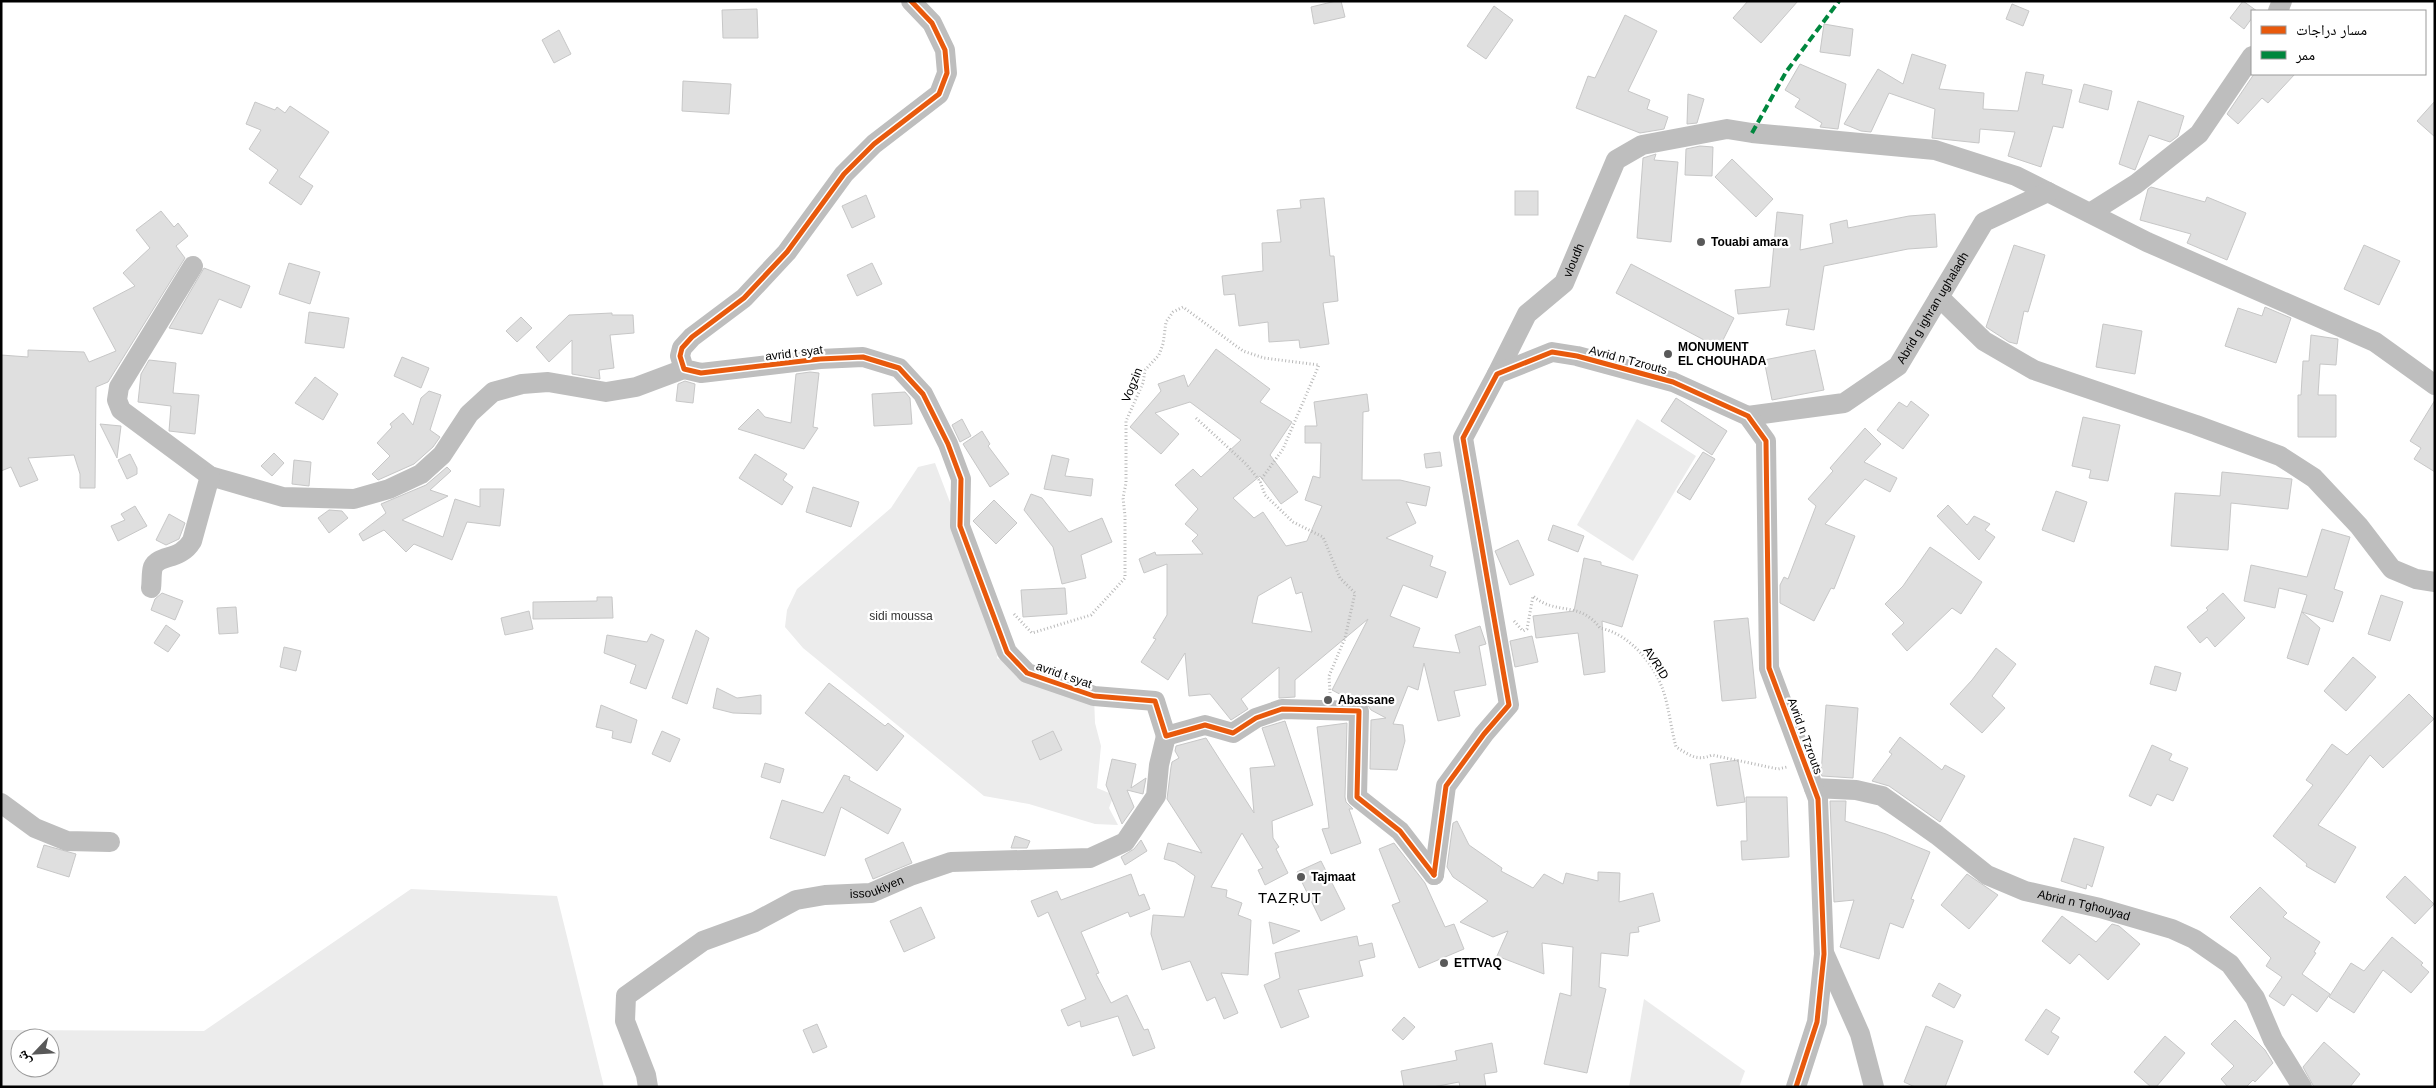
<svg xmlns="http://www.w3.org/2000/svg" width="2436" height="1088" font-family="Arial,'Noto Naskh Arabic',sans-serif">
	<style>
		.green { fill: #ececec; fill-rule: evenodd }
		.building { fill: #dfdfdf; stroke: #c7c7c7; fill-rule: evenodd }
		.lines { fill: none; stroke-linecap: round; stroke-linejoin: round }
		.path { stroke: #b9b9b9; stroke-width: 3; stroke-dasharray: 1 2.5; stroke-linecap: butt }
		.minor { stroke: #bebebe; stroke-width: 20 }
		.quiet { stroke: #00873e; stroke-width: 4; stroke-dasharray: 8 4; stroke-linecap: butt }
		.cycleway-casing { stroke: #fff; stroke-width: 8 }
		.cycleway { stroke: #e8590c; stroke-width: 5 }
		.poi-dot { fill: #595959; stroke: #fff; stroke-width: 2 }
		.labels { text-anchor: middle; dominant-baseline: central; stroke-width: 4.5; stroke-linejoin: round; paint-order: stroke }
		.poi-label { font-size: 12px; font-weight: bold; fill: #000; stroke: #fff; text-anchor: start }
		.street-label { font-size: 12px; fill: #000; stroke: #fff }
		.park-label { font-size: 12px; fill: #333; stroke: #fff }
		.quarter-label { font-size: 15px; letter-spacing: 1px; fill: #000; stroke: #fff }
	</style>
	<rect width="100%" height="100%" fill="#fff"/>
	<g class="green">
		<polygon points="1637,419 1696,456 1633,561 1577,525"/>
		<polygon points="935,463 1002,638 997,658 1027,673 1094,696 1095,723 1101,746 1097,788 1114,795 1109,808 1118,825 1095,824 1029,804 984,796 803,648 785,627 787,610 797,589 891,508 918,467"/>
		<path d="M411,889L557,896L604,1087H1V1030L204,1031ZM20,1038H50V1068H20Z"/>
		<polygon points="1644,999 1745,1071 1739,1087 1629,1087"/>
	</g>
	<g class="building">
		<polygon points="1336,1 1341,1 1345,17 1314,24 1311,7"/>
		<polygon points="1748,1 1798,1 1761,43 1733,18"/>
		<polygon points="2243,1 2257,11 2252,11 2252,18 2244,29 2230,18"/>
		<polygon points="2012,4 2029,11 2023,26 2006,19"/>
		<polygon points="1494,6 1513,20 1486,59 1467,46"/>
		<polygon points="757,9 758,38 723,38 722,10"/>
		<polygon points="1625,15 1657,31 1628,91 1650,100 1647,109 1668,117 1664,129 1640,133 1576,108 1588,76 1595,78"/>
		<polygon points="1824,24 1853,29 1850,56 1820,52"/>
		<polygon points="559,30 571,54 554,63 542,40"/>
		<polygon points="1912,54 1946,65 1939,89 1984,93 1983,109 2018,111 2026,72 2044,75 2042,84 2072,90 2063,128 2053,126 2041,167 2008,156 2015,132 1980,129 1979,143 1932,138 1935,109 1889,93 1871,132 1861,131 1844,124 1878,69 1903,84"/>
		<polygon points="1800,64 1846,84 1838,129 1820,127 1822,123 1795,107 1800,99 1785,90"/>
		<polygon points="2254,74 2295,74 2268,103 2262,98 2238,124 2227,114"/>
		<polygon points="683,81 731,84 729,114 682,111"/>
		<polygon points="2084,84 2112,91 2108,110 2079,102"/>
		<polygon points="1688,94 1704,99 1697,123 1687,124"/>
		<polygon points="2138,101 2184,116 2178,136 2170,142 2149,135 2135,170 2119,164"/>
		<polygon points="2435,101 2435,137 2417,121"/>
		<polygon points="255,102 275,110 277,107 285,113 290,106 329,132 299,177 313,186 301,205 269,183 278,170 249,149 261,130 246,124"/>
		<polygon points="1700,146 1713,147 1712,176 1685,175 1686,149"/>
		<polygon points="1656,154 1654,160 1678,162 1671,242 1637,238 1643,158"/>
		<polygon points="1732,159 1773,199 1756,217 1715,177"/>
		<polygon points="2151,187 2205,202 2207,197 2246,213 2227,260 2187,243 2191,234 2140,220 2148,189"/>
		<rect x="1515" y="191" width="23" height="24"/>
		<polygon points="866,195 875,217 852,228 842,206"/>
		<polygon points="1324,198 1330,256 1334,256 1338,301 1323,303 1329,344 1300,348 1299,340 1269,342 1268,322 1239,326 1235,294 1224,295 1222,276 1263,271 1262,243 1281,242 1277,210 1301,208 1300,200"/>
		<polygon points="161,211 174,227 178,223 188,236 176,246 185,258 108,382 96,387 95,488 80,488 80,474 74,455 28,458 38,480 20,487 11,467 1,471 1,355 28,357 28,350 84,352 89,362 116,351 93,308 135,286 123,273 150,248 136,230"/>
		<polygon points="1777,212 1803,215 1800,250 1833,243 1830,224 1847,220 1848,228 1909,216 1935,214 1937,247 1908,249 1824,266 1814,330 1786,325 1789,309 1738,314 1735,290 1770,287"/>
		<polygon points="2014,245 2045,255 2028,312 2024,311 2017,344 2009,342 1986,327"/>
		<polygon points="2364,245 2400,261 2379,305 2344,289"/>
		<polygon points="289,263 320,272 310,304 279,294"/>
		<polygon points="872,263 882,284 857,296 847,275"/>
		<polygon points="1631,264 1734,318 1719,348 1616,293"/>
		<polygon points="204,268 250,286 241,308 219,299 202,334 169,328"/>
		<polygon points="2265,307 2291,318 2276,363 2225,346 2238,308 2262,316"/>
		<polygon points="309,312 349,318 344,348 305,343"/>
		<polygon points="612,313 612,315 633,315 634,333 610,335 614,368 599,370 600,379 572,374 572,340 549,362 536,347 569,315"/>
		<polygon points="521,317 532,328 517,342 506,331"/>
		<polygon points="2103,324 2142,331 2135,374 2096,367"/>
		<polygon points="2311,335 2338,339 2336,365 2320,364 2318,395 2336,395 2336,437 2298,437 2298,395 2301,395 2303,361 2309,361"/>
		<path d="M1216,349L1270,389L1260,402L1292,422L1270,455L1298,492L1281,504L1260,476L1233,498L1254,518L1263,512L1286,546L1307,541L1322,506L1305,500L1313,476L1320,478L1321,443H1305V426H1317L1314,402L1367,394L1369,411L1363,412L1362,480H1400L1430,487L1426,506L1406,502L1416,523L1386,538L1433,556L1430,566L1446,572L1437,598L1403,585L1390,616L1420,628L1413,647L1460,653L1455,635L1480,626L1486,644L1479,646L1486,685L1454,691L1460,716L1438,721L1424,663L1418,690L1408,686L1393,724L1403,725L1405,741L1397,770L1370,769L1371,720L1386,718L1371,710L1365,701L1349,699L1332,690L1368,619L1295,680V697L1279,698V667L1241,699L1248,709L1231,720L1210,694L1189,696L1185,653L1168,680L1141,662L1156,639L1153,638L1167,615V564L1144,573L1139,559L1155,552L1156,555L1203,554L1192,541L1198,535L1185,524L1198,509L1175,485L1193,469L1201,477L1241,440L1190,402L1155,413L1179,434L1161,454L1130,427L1161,391L1158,384L1184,375L1188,387ZM1291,577L1296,594L1302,592L1312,632L1252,623L1258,596Z"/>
		<polygon points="1815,350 1824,390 1772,400 1764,360"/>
		<polygon points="402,357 429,368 421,388 394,376"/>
		<polygon points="149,360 176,363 173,393 199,395 195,434 169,431 171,406 138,402 141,374"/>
		<polygon points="810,372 819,373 813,427 818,428 804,449 738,429 758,409 765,417 791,423 796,374"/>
		<polygon points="315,377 338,394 323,420 295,403"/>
		<polygon points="685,381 695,384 693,403 676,401 678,384"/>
		<polygon points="429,391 441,395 430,430 440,437 433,447 414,464 378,480 372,474 390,456 377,443 392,427 390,424 403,413 413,425 421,398"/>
		<polygon points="905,392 910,398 912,424 874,426 872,394"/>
		<polygon points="1676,398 1727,431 1712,455 1661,421"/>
		<polygon points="2435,400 2435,472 2414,459 2421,448 2410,441"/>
		<polygon points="1911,401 1929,415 1903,449 1877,430 1899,402 1907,407"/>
		<polygon points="2083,417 2120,425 2108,481 2089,478 2091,470 2072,466"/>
		<polygon points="962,419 971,436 960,442 952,425"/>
		<polygon points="100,424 121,426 117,458"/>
		<polygon points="1865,428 1881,444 1864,462 1897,478 1890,492 1865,479 1825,524 1855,536 1834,589 1831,588 1814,621 1780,603 1780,585 1784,577 1788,579 1816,506 1808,499 1833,471 1830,468"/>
		<polygon points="982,431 990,444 988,446 1009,474 990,487 963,444"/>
		<polygon points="1440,452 1442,466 1426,468 1424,454"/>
		<polygon points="1703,452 1715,459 1690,500 1677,492"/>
		<polygon points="274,453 284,463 272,476 261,466"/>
		<polygon points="130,454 137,468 137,474 127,479 118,460"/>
		<polygon points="755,454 787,474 783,480 793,487 782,505 739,478"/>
		<polygon points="1052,455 1069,459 1065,476 1093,479 1091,496 1044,489"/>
		<polygon points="294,460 311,462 309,486 292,484"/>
		<polygon points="447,467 451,471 430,490 448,496 402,520 443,537 455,499 480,507 480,489 504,489 500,526 467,522 452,560 414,544 406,552 384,530 363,541 359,534 386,513 381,504 426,485"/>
		<polygon points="2222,472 2292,479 2288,509 2231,503 2228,550 2171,546 2175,493 2220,496"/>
		<polygon points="813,487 859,502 851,527 806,512"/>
		<polygon points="2056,491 2087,502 2074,542 2042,530"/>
		<polygon points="1031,494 1042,498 1069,532 1102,518 1112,542 1081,555 1086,578 1062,584 1053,547 1024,510"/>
		<polygon points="994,500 1017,523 996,544 973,521"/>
		<polygon points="1948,505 1967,525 1974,516 1990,524 1985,530 1995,537 1979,560 1937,516"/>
		<polygon points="135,506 147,526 118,541 111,526 125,520 121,514"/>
		<polygon points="329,510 342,511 348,518 329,533 318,518"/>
		<polygon points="169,514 185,523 179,539 166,545 156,540"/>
		<polygon points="1553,525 1584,536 1578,552 1548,540"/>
		<polygon points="2322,529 2350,537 2334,589 2343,592 2333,622 2302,612 2320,628 2308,665 2287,658 2307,595 2279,588 2275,608 2244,601 2251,565 2307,577"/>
		<polygon points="1518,540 1534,575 1510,585 1495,551"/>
		<polygon points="1930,547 1982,582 1961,614 1952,608 1907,651 1892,634 1904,623 1885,604 1903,586"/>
		<polygon points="1584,558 1601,562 1601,565 1638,575 1622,627 1602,621 1605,672 1584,675 1578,633 1536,638 1533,616 1574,611"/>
		<polygon points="1065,588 1067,614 1023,617 1021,590"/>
		<polygon points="162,593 183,601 175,620 151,610 155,599"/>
		<polygon points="2223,593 2245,618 2215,647 2207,637 2200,643 2187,627 2208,610 2206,608"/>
		<polygon points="2381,595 2403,602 2390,641 2368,634"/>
		<polygon points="597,597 612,597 613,618 533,619 533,602 597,601"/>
		<polygon points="236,607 238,633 219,634 217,608"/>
		<polygon points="529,611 533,629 505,635 501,618"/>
		<polygon points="1748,618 1756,698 1722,701 1714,621"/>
		<polygon points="166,625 180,635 168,652 154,643"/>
		<polygon points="696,630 709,638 687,704 672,698"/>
		<polygon points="651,634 664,640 646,689 630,683 636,665 604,653 607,635 647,642"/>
		<polygon points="1532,636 1538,662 1515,667 1510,641"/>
		<polygon points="284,647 301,651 296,671 280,667"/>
		<polygon points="1996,648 2016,664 1992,696 2005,708 1982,733 1950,704 1972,680"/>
		<polygon points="2353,657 2376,677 2346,711 2324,691"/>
		<polygon points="2155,666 2181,673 2176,691 2150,684"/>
		<polygon points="829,683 885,726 888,723 904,736 877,771 805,713"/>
		<polygon points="717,688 737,698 761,695 761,714 733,713 713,708"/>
		<polygon points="2409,694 2434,719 2383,768 2370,755 2318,825 2356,847 2335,883 2306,866 2307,864 2273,836 2313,785 2306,780 2332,744 2347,755"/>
		<polygon points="601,705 637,720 631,743 612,738 613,731 596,727"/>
		<polygon points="1826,705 1858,708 1853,778 1822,776 1821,774"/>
		<polygon points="1285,721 1313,805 1272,821 1273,838 1279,847 1276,849 1288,873 1265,885 1258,870 1263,868 1242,833 1211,887 1227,890 1226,897 1242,903 1238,915 1251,920 1248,975 1221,973 1238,1013 1224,1019 1215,997 1207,1001 1190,961 1162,970 1151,934 1153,915 1184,917 1195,876 1175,862 1164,859 1168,843 1202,853 1167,799 1171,767 1172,762 1179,758 1175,751 1176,746 1206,738 1254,813 1250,768 1275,766 1262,728"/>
		<polygon points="1347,723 1345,797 1346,802 1353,809 1349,809 1361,843 1331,854 1322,829 1329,828 1317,727"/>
		<polygon points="662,731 680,739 670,762 652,754"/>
		<polygon points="1053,731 1062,750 1040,760 1032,741"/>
		<polygon points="1900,737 1942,770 1945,765 1965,776 1940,822 1889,786 1872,781 1892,754 1889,752"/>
		<polygon points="2152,745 2172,754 2169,760 2188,768 2173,801 2157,794 2151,806 2129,796"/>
		<polygon points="1112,759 1136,764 1131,788 1146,778 1143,794 1127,790 1134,807 1122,824 1106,785"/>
		<polygon points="1738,760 1745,802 1717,806 1710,764"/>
		<polygon points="765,763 784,769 780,783 761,777"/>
		<polygon points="844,775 850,777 849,780 901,809 888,834 841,807 825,856 770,838 782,800 823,813"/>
		<polygon points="1746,797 1787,797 1789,857 1742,860 1741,841 1747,841"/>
		<polygon points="1830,801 1846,801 1845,821 1886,834 1930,852 1911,899 1914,900 1903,928 1890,923 1879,959 1840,947 1854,900 1834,902"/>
		<polygon points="1457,821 1469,845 1502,868 1501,871 1533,888 1544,874 1563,884 1566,873 1598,881 1598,872 1620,873 1619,902 1653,893 1660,921 1638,927 1639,932 1630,933 1628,956 1601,953 1599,987 1606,989 1587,1073 1544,1064 1560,993 1571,996 1573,947 1542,943 1544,974 1497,956 1508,931 1493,937 1460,922 1488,901 1453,877 1447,867 1453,823"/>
		<polygon points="1015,836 1030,841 1027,848 1011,848"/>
		<polygon points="2074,838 2104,847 2092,887 2087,884 2086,889 2061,881"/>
		<polygon points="1141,840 1147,851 1125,865 1121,857 1134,849"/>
		<polygon points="903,842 912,863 873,879 865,859"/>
		<polygon points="1394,843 1425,883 1445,927 1454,924 1464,949 1419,968 1392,905 1400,902 1379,849"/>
		<polygon points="44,845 76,854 69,877 37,867"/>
		<polygon points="1321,861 1345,909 1321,921 1297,872"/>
		<polygon points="1131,874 1139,896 1144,894 1150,909 1130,917 1128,912 1081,932 1099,973 1096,974 1111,1003 1127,995 1144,1030 1148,1029 1155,1048 1133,1056 1118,1016 1081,1027 1080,1021 1068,1026 1061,1010 1086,999 1048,912 1038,917 1031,901 1057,891 1061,900"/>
		<polygon points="1967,874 1998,895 1969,929 1941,905"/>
		<polygon points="2405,876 2434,904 2415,924 2386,897"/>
		<polygon points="2260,887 2287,913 2283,917 2320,942 2314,952 2316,953 2302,974 2330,994 2317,1012 2292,994 2284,1006 2269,996 2282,977 2266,966 2271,958 2230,917"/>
		<polygon points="921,907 935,938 904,952 890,921"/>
		<polygon points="2062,916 2096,942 2112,924 2119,926 2140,944 2108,980 2079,954 2070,964 2042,941"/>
		<polygon points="1269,922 1300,931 1273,944"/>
		<polygon points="1357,936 1359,946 1372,943 1375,957 1359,961 1363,976 1298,990 1309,1017 1281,1028 1264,985 1280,978 1275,953"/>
		<polygon points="2392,937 2423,963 2421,965 2429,972 2411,993 2383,970 2354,1013 2329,997 2351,963 2364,971"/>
		<polygon points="1939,983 1961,995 1954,1008 1932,996"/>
		<polygon points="2046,1009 2060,1018 2051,1032 2059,1037 2048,1055 2025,1040"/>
		<polygon points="1404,1017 1415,1027 1403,1040 1392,1030"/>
		<polygon points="2235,1020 2265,1050 2273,1063 2255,1082 2253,1080 2246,1087 2228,1087 2221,1079 2234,1066 2211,1044"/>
		<polygon points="817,1024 827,1047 813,1053 803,1030"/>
		<polygon points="1926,1026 1963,1041 1945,1087 1915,1087 1904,1082"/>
		<polygon points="2165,1036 2185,1053 2156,1087 2151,1087 2134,1072"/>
		<polygon points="2324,1042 2360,1074 2350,1087 2314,1087 2303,1067"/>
		<polygon points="1492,1043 1497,1072 1484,1074 1486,1087 1460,1087 1459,1082 1433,1087 1404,1087 1401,1071 1457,1060 1455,1051"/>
	</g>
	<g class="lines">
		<g class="path">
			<polyline points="1196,418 1246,464 1260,481 1265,495 1293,522 1323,537 1340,578 1355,593 1345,638 1329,676 1330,693"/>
			<polyline points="1014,614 1032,633 1091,615 1125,578 1125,516 1123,498 1126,483 1126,421 1143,383 1145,370 1159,355 1163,344 1166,322 1173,312 1183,307 1243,351 1264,358 1319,365 1283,449 1260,481"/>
			<path d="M1514,621L1523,631L1527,629L1533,596C1556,616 1579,600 1600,628C1629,634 1653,662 1663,690C1669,708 1671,728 1676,747C1688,754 1697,762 1712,755L1778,769L1787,767"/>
		</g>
		<g class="minor">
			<polyline points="911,1 932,23 945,50 947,73 939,94 874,144 844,174 787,252 744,298 692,337 682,348 680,356 684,369 701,373 820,359 863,357 899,368 923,394 948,444 961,479 960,526 1007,652 1027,673 1094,696 1155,701 1166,736 1205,725 1233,733 1256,718 1282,709 1359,711 1357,797 1400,831 1434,875"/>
			<polyline points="2278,11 2282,1"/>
			<polyline points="2090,213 2136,184 2199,134 2252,56"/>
			<polyline points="193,266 119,387 117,400 121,410 210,476 283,497 354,499 389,489 421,474 442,455 469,414 493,392 522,384 548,382 606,392 636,387 684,369"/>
			<polyline points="1939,297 1984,341 2034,370 2196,425 2280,456 2314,478 2359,526 2392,569 2416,579 2435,582"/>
			<path id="s1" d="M1497,374L1527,314L1564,283L1616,160L1642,145L1727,129L1752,133L1935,150L2016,176L2147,242L2375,342L2435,385"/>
			<path id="s2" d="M1748,416L1844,403L1898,366L1984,222L2048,192"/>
			<path d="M151,588C152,582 151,573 153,567C159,554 180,561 192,541L210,476"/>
			<path id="s3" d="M1814,788L1856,790L1882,796L1937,835L1987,875L2025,891L2100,908L2172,929L2194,939L2230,964L2255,998L2273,1040L2302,1087"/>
			<polyline points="1,803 35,828 67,841 110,842"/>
			<polyline points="1434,875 1446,786 1484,734 1509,705 1463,438 1497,374 1552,352 1577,356 1673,382 1748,416 1766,441 1769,668 1818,799 1824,954 1817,1022 1796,1087"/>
			<polyline points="1825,955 1860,1034 1874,1087"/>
			<path id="s4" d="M648,1087L646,1075L625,1021L626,996L703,941L755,922L796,900L825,895L871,893L910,876L951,862L1090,858L1125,842L1156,796L1159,765L1166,736"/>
		</g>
		<polyline class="quiet" points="1752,133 1786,72 1839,1"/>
		<defs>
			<g id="cycleway">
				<polyline points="911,1 932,23 945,50 947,73 939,94 874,144 844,174 787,252 744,298 692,337 682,348 680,356 684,369 701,373 820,359 863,357 899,368 923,394 948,444 961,479 960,526 1007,652 1027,673 1094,696 1155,701 1166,736 1205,725 1233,733 1256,718 1282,709 1359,711 1357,797 1400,831 1434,875"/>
				<polyline points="1434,875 1446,786 1484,734 1509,705 1463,438 1497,374 1552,352 1577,356 1673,382 1748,416 1766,441 1769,668 1818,799 1824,954 1817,1022 1796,1087"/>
			</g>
		</defs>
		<use href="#cycleway" class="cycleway-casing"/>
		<use href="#cycleway" class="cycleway"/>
	</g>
	<g class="poi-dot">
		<circle cx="1701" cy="242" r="5"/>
		<circle cx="1668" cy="354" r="5"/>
		<circle cx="1328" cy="700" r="5"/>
		<circle cx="1301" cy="877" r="5"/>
		<circle cx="1444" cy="963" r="5"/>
	</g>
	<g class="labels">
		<g class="poi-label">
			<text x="1711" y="242">Touabi amara</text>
			<text x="1678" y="347">MONUMENT<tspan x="1678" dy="14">EL CHOUHADA</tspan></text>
			<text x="1338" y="700">Abassane</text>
			<text x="1311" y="877">Tajmaat</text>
			<text x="1454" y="963">ETTVAQ</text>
		</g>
		<g class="street-label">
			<text stroke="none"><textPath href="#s1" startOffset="140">vloudh</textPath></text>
			<text stroke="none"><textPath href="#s2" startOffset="230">Abrid g ighran ughaladh</textPath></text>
			<text transform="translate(794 353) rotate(-7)">avrid t syat</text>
			<text transform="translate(1628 360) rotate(15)">Avrid n Tzrouts</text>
			<text transform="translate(1132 385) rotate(-68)">Vogzin</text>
			<text transform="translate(1656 663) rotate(57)">AVRID</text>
			<text transform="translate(1064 675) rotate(19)">avrid t syat</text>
			<text transform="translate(1805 736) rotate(70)">Avrid n Tzrouts</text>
			<text stroke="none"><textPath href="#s4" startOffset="374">issoukiyen</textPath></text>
			<text stroke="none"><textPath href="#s3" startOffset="302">Abrid n Tghouyad</textPath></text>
		</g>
		<g class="park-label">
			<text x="901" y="616">sidi moussa</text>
		</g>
		<g class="quarter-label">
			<text x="1290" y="897">TAZṚUT</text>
		</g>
	</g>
	<rect width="2436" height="1088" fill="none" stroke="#000000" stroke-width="5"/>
	<rect x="2251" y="10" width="175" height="65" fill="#ffffff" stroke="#999999"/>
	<rect x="2261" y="26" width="25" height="8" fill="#e8590c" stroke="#999999"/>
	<text x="2296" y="35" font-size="15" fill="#000000">مسار دراجات</text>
	<rect x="2261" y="51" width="25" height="8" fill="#00873e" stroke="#999999"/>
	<text x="2296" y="60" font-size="15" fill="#000000">ممر</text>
	<g transform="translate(35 1053) rotate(245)"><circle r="24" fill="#ffffff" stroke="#999999"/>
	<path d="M0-4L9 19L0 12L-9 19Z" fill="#595959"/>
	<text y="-8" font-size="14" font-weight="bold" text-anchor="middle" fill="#000000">ش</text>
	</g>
</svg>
